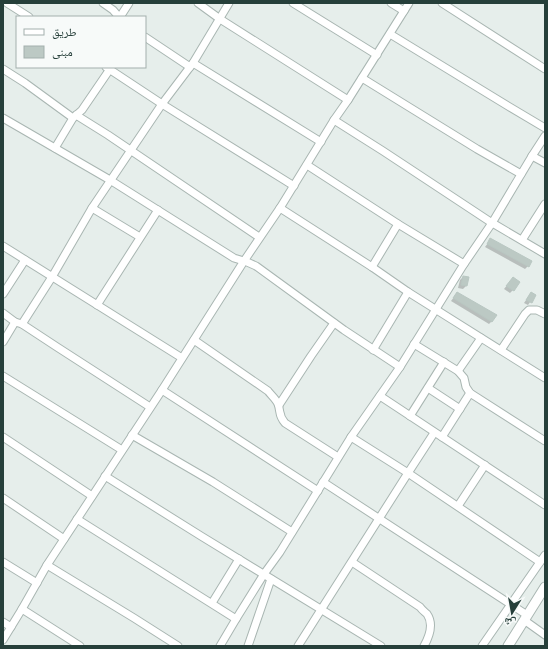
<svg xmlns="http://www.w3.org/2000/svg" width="548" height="649" font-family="Montserrat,'Noto Naskh Arabic',sans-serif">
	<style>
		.shadow { fill: #0003 }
		.building { fill: #bcc9c4; stroke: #b9c7c2 }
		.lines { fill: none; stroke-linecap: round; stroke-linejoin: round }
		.minor-casing { stroke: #a9b6b2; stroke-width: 9 }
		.tertiary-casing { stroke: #a9b6b2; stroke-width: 11 }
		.minor { stroke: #fff; stroke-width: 7 }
		.tertiary { stroke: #fff; stroke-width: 9 }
	</style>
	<rect width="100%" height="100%" fill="#e6eeeb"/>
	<g class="shadow">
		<polygon points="491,239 528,266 525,269 485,247"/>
		<polygon points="463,277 466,286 463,289 458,288 460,280"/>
		<polygon points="513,278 513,290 510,293 504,289"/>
		<polygon points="457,293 492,321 489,324 451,301"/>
		<polygon points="531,293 535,295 528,305 524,303"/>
	</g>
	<g class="building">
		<polygon points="490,238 532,261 529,267 487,244"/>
		<polygon points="463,276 469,277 467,286 461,285"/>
		<polygon points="513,277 520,282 514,291 506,286"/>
		<polygon points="457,292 497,315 492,322 453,298"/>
		<polygon points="531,292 536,295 532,303 526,300"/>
	</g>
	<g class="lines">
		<defs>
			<g id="minor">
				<polyline points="7,3 29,17"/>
				<polyline points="103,3 113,10 119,17"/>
				<polyline points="198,3 220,19 348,100"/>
				<polyline points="293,3 377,55"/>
				<polyline points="391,3 404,11"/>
				<polyline points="442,3 545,69"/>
				<polyline points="120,17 129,3"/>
				<polyline points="390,34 508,106 545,128"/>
				<polyline points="145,37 190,67"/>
				<polyline points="193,63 321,142"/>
				<polyline points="106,67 162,104 294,186"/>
				<polyline points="3,69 25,83 73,118"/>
				<polyline points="362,78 477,149 521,174"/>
				<polyline points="76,115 108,135 259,237"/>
				<polyline points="3,118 110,180 234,258 247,262 256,266 344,330 400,367"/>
				<polyline points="334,120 383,151 489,221 545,254"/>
				<polyline points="55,148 73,118 82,110 110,69"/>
				<polyline points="532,156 545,163"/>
				<polyline points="307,165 398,224 464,264"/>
				<polyline points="92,208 140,237"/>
				<polyline points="280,208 372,267 408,292 545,378"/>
				<polyline points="522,240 545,204"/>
				<polyline points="3,246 182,358"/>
				<polyline points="372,267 398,224"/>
				<polyline points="3,294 25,260"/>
				<polyline points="97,305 158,210"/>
				<polyline points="3,313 15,322 22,324 57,347 150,407"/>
				<polyline points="22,324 52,277 92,208 162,104 193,63 229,3"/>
				<path d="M194,340L268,391C271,395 276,399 278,404C281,412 278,415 285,423L338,457"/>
				<polyline points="3,342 15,322"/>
				<polyline points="414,344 458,371 464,378 466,387 470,393 545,441"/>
				<polyline points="373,350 408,292"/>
				<polyline points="501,350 525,314 529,310 537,310 545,314"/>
				<polyline points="458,371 481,338"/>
				<polyline points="3,376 122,450"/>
				<polyline points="428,388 460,409"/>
				<polyline points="162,390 318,491"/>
				<polyline points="380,396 545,505"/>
				<polyline points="279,405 311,356 334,323"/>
				<polyline points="410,416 444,362"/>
				<polyline points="132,435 213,482 292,532"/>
				<polyline points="3,437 92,496"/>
				<polyline points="351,437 408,473 540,562"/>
				<polyline points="442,437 470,393"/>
				<polyline points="105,476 201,536 381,646"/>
				<polyline points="323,482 527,615"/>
				<polyline points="3,498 64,539"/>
				<polyline points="458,506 485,465"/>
				<polyline points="77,519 236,619"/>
				<polyline points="3,562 37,583"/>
				<path d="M352,562L420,607C422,610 425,612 427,614C434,624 429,637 424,646"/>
				<polyline points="47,565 134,618 178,646"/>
				<polyline points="212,603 239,559"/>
				<polyline points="22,609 80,646"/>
				<polyline points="524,620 545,635"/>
				<polyline points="3,622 11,627"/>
				<polyline points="3,640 22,609 47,565 162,390 244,261 280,208 334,120 348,100 409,3"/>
				<polyline points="220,646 236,619 264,574 280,552 351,437 400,367 464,264 492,223 532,156 545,136"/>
				<polyline points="248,646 271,579"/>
				<polyline points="298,646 408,473 434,433"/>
				<polyline points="482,646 545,555"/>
			</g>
			<polyline id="tertiary" points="508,646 545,587"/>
		</defs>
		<use href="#minor" class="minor-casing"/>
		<use href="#tertiary" class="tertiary-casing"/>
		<use href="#minor" class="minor"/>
		<use href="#tertiary" class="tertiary"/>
	</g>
	<rect width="548" height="649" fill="none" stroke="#263f3a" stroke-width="8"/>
	<rect x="16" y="16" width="130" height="52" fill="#f7faf9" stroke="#a3afad"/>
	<rect x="24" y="29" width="20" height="6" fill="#ffffff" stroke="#a3afad"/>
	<text x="52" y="36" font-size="12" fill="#263f3a">طريق</text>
	<rect x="24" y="46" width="20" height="12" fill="#bcc9c4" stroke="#a3afad"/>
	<text x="52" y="56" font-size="12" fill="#263f3a">مبنى</text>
	<g transform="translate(512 613) rotate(191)" stroke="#f7faf9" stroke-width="3" paint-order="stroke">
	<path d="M0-3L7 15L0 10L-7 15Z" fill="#263f3a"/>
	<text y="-6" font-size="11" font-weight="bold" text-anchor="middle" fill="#263f3a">ش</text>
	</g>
</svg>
